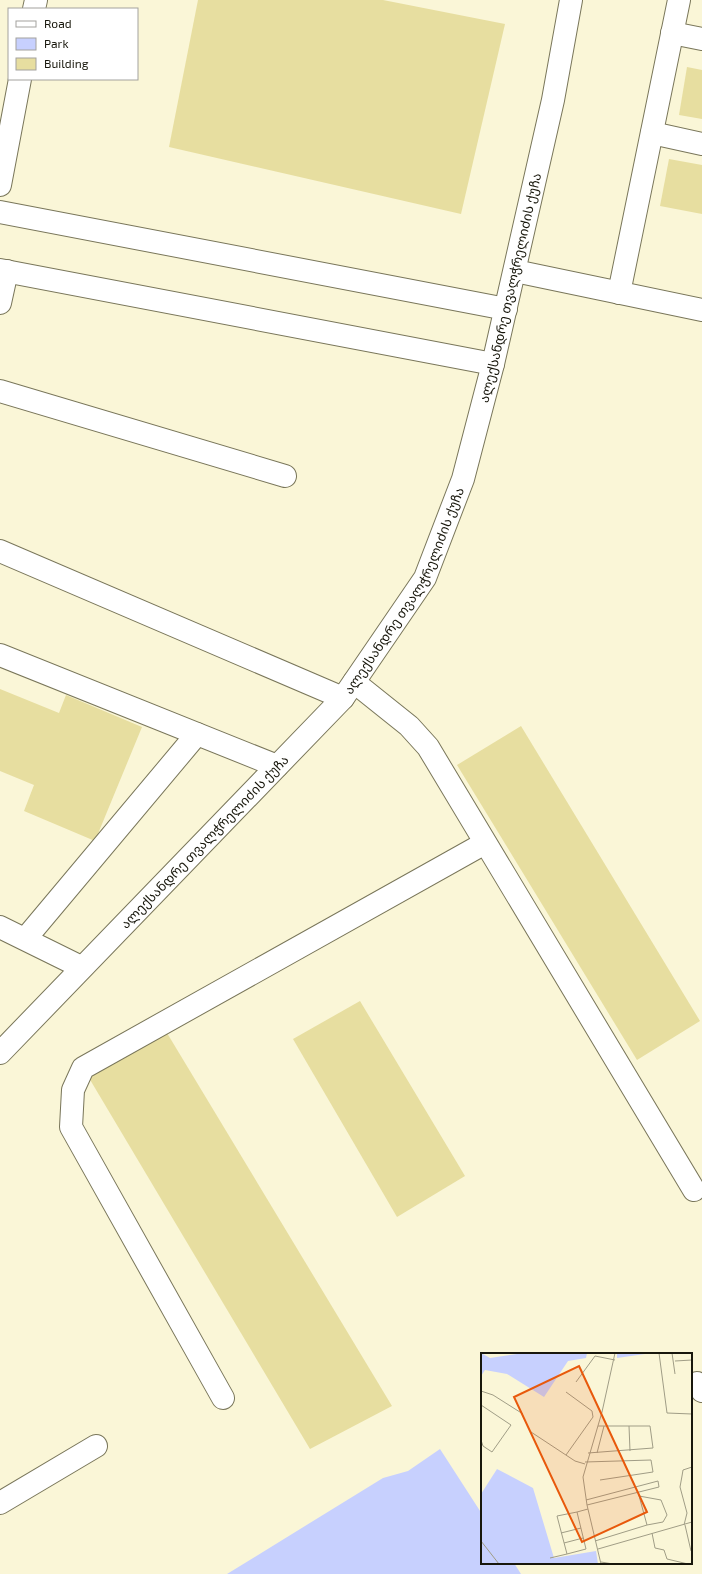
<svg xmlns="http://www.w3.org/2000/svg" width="702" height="1574" font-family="'Exo 2','Noto Sans Georgian',sans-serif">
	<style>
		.green { fill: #c7d0fe }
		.building { fill: #e7dea0 }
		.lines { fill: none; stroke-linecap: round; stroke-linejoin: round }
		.minor-casing { stroke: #79765a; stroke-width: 24 }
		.minor { stroke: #fff; stroke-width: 22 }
		.labels { text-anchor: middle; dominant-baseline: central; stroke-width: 3.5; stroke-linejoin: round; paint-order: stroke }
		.street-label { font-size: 13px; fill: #18170c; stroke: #fff }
		.inset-road { fill: none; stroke: #a09d86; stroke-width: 1 }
		.view { fill: #e8590c; fill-opacity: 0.15; stroke: #e8590c; stroke-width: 2 }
		.inset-edge { fill: none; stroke: #18170c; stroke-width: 2 }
	</style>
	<rect width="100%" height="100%" fill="#faf6d7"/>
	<polygon class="green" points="440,1449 482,1514 482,1563 514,1563 521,1574 227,1574 383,1478 408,1471"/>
	<g class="building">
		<polygon points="198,0 383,0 505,24 461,214 169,147"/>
		<polygon points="687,67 702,70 702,119 679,115"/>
		<polygon points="669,159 702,165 702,214 660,206"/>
		<polygon points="0,689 59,713 66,695 142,727 95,841 24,811 34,785 0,771"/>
		<polygon points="521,726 700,1021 637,1060 457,765"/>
		<polygon points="360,1001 465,1176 397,1217 293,1039"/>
		<polygon points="167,1033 392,1406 310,1449 89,1078"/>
	</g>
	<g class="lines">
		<defs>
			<g id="minor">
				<polyline points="34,9 36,0"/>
				<polyline points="672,33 702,39"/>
				<polyline points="652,133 702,144"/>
				<polyline points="0,185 20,79"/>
				<polyline points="0,212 506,309"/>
				<polyline points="0,270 493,364"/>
				<polyline points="515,271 702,310"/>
				<polyline points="619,293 679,0"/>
				<polyline points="0,303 7,271"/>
				<polyline points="0,391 285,476"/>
				<polyline points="0,551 343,698"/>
				<polyline points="0,655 277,766"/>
				<polyline points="354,682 409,726 428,747 694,1190"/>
				<polyline points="0,927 81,967"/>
				<polyline points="26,938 197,734"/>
				<path id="s1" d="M0,1053L343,698L425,578L463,479L493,364L553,100L571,0"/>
				<polyline points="697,1383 702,1391"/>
				<polyline points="223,1398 71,1127 73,1090 83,1068 485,843"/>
				<polyline points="0,1503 96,1446"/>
			</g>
		</defs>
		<use href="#minor" class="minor-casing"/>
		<use href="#minor" class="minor"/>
	</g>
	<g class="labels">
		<g class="street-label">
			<text stroke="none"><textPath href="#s1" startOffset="942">ალექსანდრე თვალჭრელიძის ქუჩა</textPath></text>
			<text stroke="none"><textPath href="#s1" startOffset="618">ალექსანდრე თვალჭრელიძის ქუჩა</textPath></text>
			<text stroke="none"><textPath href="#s1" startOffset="294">ალექსანდრე თვალჭრელიძის ქუჩა</textPath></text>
		</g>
	</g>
	<g transform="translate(481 1353)">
		<rect width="211" height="211" fill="#faf6d7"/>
		<path d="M0,0L9,5L43,0H106L105,5L87,8L63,44L26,21L4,17L0,23ZM136,0H171L136,5ZM16,116L52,135L73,205L115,198L117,211H0V141Z" fill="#c7d0fe"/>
		<path class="inset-road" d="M6,0H37M178,0L186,60L211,61M191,0L194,21M194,8L211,7M95,29L114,3L134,7M0,38L12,42L42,61M0,52L30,72L11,99L2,93L0,87M148,73L149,98M50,79L94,108L104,111M107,100L172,95L169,73H117M116,100L123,73M85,102L112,64L111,58L85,39M104,109L170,107L172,119L119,127M158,143L180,147L186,162L182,169L166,172M105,147L177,128L178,134L106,152M96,159L105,196L86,201L76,163L96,159L107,156M203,172L206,160L199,134L201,123L202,117L211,114M204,172L210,198M80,180L100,175M171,180L174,195L183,197L186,206L207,211M0,188L18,211M114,188L166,172L157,139M83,190L102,185M117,196L211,169M69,205L86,201M120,209L132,211M120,211L106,152L102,124L121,59L134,0"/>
		<path class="view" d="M98,13L166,159L101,189L33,44Z"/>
		<rect width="211" height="211" class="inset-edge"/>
	</g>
	<rect x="8" y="8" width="130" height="72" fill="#ffffff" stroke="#a3a29e"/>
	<rect x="16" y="21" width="20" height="6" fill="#ffffff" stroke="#a3a29e"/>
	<text x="44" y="28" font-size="12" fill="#18170c">Road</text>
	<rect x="16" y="38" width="20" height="12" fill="#c7d0fe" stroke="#a3a29e"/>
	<text x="44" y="48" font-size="12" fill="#18170c">Park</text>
	<rect x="16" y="58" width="20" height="12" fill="#e7dea0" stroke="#a3a29e"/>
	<text x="44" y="68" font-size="12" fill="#18170c">Building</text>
</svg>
